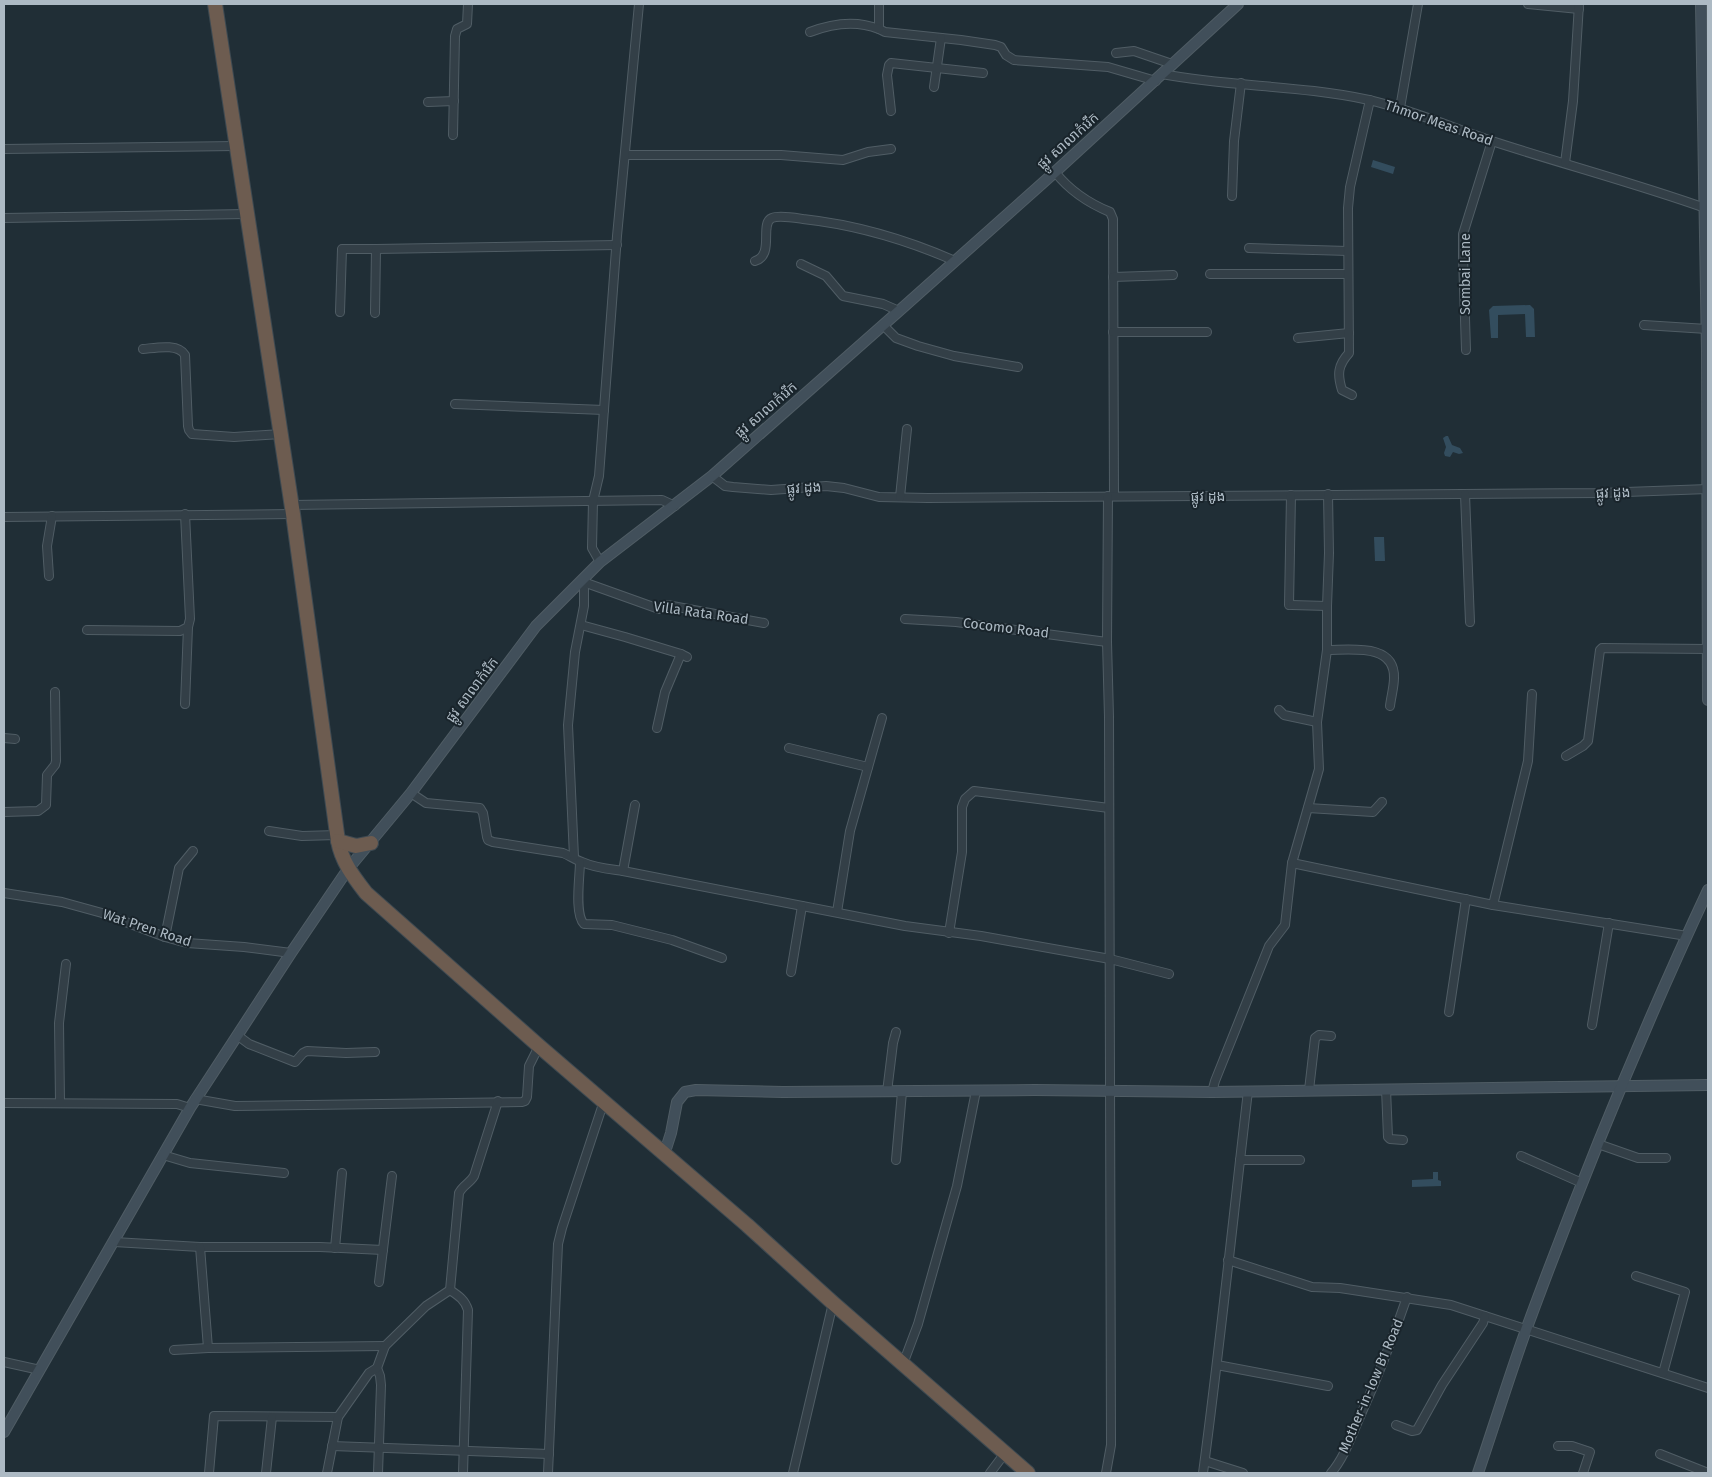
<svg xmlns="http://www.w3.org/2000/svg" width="1712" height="1477" font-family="'Fira Sans','Noto Sans Khmer',sans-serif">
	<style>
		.water { fill: #334d5e }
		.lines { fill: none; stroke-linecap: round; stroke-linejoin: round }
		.street-casing { stroke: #505d65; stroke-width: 10 }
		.secondary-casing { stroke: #505d65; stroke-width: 12 }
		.highway-casing { stroke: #3e4a52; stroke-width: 16 }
		.street { stroke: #333f47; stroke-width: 8 }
		.secondary { stroke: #414f5a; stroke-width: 10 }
		.highway { stroke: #6d5c50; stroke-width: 14 }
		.labels { text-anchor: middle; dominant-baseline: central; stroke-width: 4; stroke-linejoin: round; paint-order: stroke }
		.street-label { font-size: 14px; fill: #adbac4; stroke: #19242b }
	</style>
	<rect width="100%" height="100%" fill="#202e36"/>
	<g class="water">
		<polygon points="1373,160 1395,167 1393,174 1371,167"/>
		<polygon points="1530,305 1534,309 1535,337 1526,337 1525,314 1498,315 1498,338 1491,338 1489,310 1493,306"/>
		<polygon points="1446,436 1448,436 1452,445 1460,448 1463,453 1459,454 1453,452 1450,457 1445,456 1444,453 1446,447 1443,438"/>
		<polygon points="1374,537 1384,537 1385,561 1375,561"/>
		<polygon points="1433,1172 1438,1172 1438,1180 1441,1181 1441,1186 1412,1187 1412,1180 1433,1179"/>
	</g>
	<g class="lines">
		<defs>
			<g id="street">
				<polyline points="879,4 879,29 885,32 961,40 995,45 1001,47 1006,55 1014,60 1108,67 1156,81"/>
				<polyline points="1528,4 1579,9"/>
				<path d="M810,32C833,23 856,20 879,29"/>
				<polyline points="1116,53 1134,51 1172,64"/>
				<path d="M1162,74C1230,87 1300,85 1369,100C1412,110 1453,128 1495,142C1566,165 1638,184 1708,209"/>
				<polyline points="934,87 941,38"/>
				<polyline points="428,102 454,101"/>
				<polyline points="1400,108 1418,4"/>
				<polyline points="891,111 887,75 889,65 891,63 983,73"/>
				<polyline points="453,135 455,36 457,29 467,24 468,4"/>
				<polyline points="4,149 236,146"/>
				<polyline points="625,155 781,155 843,160 868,152 891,149"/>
				<polyline points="1565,163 1573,101 1579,4"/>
				<path d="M1055,172C1070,191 1088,203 1110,212L1113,219L1114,496"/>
				<polyline points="1232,196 1234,141 1241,83"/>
				<polyline points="4,218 247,214"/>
				<polyline points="1249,248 1348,251"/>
				<path d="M755,261C775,255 759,223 772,218C779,215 796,218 803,219C858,225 905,239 955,261"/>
				<polyline points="801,264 826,276 843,296 883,304 899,311"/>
				<polyline points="1210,274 1348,274"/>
				<polyline points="1113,277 1173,275"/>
				<polyline points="340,312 342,249 376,249"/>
				<polyline points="375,313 376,249 617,245"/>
				<polyline points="883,325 896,338 918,346 954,356 1018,367"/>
				<polyline points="1644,325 1707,329"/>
				<polyline points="1113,332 1207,332"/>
				<polyline points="1298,338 1349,333"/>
				<path d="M143,349C155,348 178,343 185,355L188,426L189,430L192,434L234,437L281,434"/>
				<polyline points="1466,350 1463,256 1463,234 1492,141"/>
				<path d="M1352,395L1342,390C1337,374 1338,365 1349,353L1348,208L1350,187L1370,100"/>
				<polyline points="455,404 604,410"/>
				<polyline points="712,476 725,486 733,487 771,490 826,486 844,488 879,497 928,498 1599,493 1708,489"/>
				<polyline points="1465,494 1470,622"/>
				<polyline points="900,497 907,429"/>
				<polyline points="291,505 662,500 675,506"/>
				<polyline points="4,517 293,514"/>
				<polyline points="600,562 592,548 593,501 599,476 617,236 639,4"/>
				<polyline points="49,576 47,546 52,516"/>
				<polyline points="583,580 589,584 659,609 667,605 764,623"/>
				<polyline points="1289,605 1291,495"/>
				<polyline points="1292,605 1327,606"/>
				<polyline points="905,619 956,622 1107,642"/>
				<polyline points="581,625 625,637 681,654"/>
				<polyline points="87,630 180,631 188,627 190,619 185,514"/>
				<path d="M1327,650C1351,650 1395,643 1394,678C1394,687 1391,697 1390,706"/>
				<polyline points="185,704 188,627"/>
				<polyline points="1279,710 1284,715 1317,722"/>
				<polyline points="657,728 665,692 681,654 687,657"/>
				<polyline points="4,738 15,739"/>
				<polyline points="789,748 868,767"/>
				<polyline points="1566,756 1583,746 1588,741 1600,650 1602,648 1708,649"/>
				<path d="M411,793L426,803L480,808L483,813L487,837L488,840L493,842L563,853C570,856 576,860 582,862C595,868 609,869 623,871L905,926L981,936L1110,959L1169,974"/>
				<polyline points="1308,808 1373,812 1382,802"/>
				<polyline points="4,812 38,811 46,805 47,775 55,765 56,761 55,692"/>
				<polyline points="269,831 302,836 337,835"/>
				<polyline points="574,857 568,725 575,652 584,606 584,589 582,580"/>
				<path d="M580,862C580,876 574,914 584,924L612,925L672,940L722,958"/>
				<polyline points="1292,863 1493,905 1687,936"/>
				<polyline points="623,871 635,805"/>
				<polyline points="4,893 62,902 102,913 165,937 187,943 244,947 291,953"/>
				<polyline points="1493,905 1528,761 1532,694"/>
				<polyline points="837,912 850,831 882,718"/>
				<polyline points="949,933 962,852 962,807 965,799 974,791 1109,808"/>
				<polyline points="165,937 179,868 193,851"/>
				<polyline points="791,972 802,906"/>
				<polyline points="1449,1012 1466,899"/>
				<polyline points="1592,1025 1609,923"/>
				<polyline points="237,1035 249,1044 295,1062 303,1053 307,1051 346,1053 375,1052"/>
				<polyline points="1386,1089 1388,1137 1390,1139 1403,1140"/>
				<polyline points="1309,1090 1315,1038 1319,1035 1331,1036"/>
				<polyline points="887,1092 893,1043 896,1032"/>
				<polyline points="1212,1092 1215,1081 1269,946 1285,925 1292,863 1319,769 1317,722 1327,650 1327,606 1329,553 1328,494"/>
				<polyline points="195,1099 235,1106 522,1102 525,1101 527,1097 529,1066 539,1046"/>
				<polyline points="60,1102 59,1023 66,964"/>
				<polyline points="4,1103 177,1104 190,1108"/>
				<polyline points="1598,1144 1638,1158 1666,1158"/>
				<polyline points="163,1155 190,1163 284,1173"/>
				<polyline points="1521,1156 1582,1183"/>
				<polyline points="896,1160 902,1092"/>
				<polyline points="1240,1160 1300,1160"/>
				<polyline points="114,1242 200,1247 320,1247 383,1250"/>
				<polyline points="200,1247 208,1348"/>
				<polyline points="335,1248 342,1173"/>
				<polyline points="1228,1260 1312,1287 1340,1288 1451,1305 1708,1388"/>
				<polyline points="1636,1276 1685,1292 1663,1373"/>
				<polyline points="379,1282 392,1176"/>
				<path d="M450,1290L459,1193C463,1185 470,1183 474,1176L498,1101"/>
				<polyline points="174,1350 208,1348 385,1346"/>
				<polyline points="4,1362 40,1370"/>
				<polyline points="903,1364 918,1324 957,1186 976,1091"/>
				<polyline points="1217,1365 1328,1386"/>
				<polyline points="377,1368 380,1376 381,1385 378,1473"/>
				<polyline points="1396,1425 1412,1431 1417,1430 1442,1385 1483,1323 1485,1316"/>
				<polyline points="332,1446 549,1454"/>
				<polyline points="1558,1446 1572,1446 1590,1452 1583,1473"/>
				<polyline points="1660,1454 1708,1473"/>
				<polyline points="1205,1461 1243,1473"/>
				<polyline points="209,1473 214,1416 338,1417"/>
				<polyline points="266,1473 272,1417"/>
				<path d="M327,1473L338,1417L369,1373L377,1368L385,1346L426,1306L450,1290C459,1296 465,1300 468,1310L463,1473"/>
				<polyline points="548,1473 558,1244 562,1228 604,1101"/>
				<polyline points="793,1473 833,1303"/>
				<polyline points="990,1473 1005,1453"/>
				<polyline points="1106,1473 1111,1445 1109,717 1107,642 1108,496"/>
				<path d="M1203,1473C1220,1346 1233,1219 1248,1091"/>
				<path d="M1331,1473C1344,1458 1351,1437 1359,1419C1377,1379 1393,1338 1407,1297"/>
			</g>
			<g id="secondary">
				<polyline points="1701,4 1707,351 1708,700"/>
				<polyline points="664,1155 671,1133 677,1102 685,1092 696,1090 783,1092 1035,1090 1212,1092 1708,1085"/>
				<polyline points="4,1432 190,1108 291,953 348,869 411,793 536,626 600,562 712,476 899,311 1055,172 1238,4"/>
				<path d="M1478,1473C1494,1426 1509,1377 1526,1330C1581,1181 1641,1033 1708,890"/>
			</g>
			<g id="highway">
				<path d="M215,4L293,514L338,841C342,862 353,876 366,893L539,1046L747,1225L833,1303L1028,1473"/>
				<polyline points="338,841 356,846 371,843"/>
			</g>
		</defs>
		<use href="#street" class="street-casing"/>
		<use href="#secondary" class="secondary-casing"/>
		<use href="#highway" class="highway-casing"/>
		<use href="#street" class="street"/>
		<use href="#secondary" class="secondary"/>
		<use href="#highway" class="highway"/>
	</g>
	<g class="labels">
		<g class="street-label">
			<text transform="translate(1439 123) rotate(19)">Thmor Meas Road</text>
			<text transform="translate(1068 141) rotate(-42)">ផ្លូវ សាលាកំរើក</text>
			<text transform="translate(1465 274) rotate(-90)">Sombai Lane</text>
			<text transform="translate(766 410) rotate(-41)">ផ្លូវ សាលាកំរើក</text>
			<text transform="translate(804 488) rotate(-3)">ផ្លូវ ដូង</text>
			<text transform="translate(1613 493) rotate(-2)">ផ្លូវ ដូង</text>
			<text x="1208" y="496">ផ្លូវ ដូង</text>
			<text transform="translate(701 613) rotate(8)">Villa Rata Road</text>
			<text transform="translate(1006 628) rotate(7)">Cocomo Road</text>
			<text transform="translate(472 690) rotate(-53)">ផ្លូវ សាលាកំរើក</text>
			<text transform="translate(147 928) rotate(18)">Wat Pren Road</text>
			<text transform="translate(1371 1386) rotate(-67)">Mother-in-low B1 Road</text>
		</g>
	</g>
	<rect width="1712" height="1477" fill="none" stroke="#adbac4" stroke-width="10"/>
</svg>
